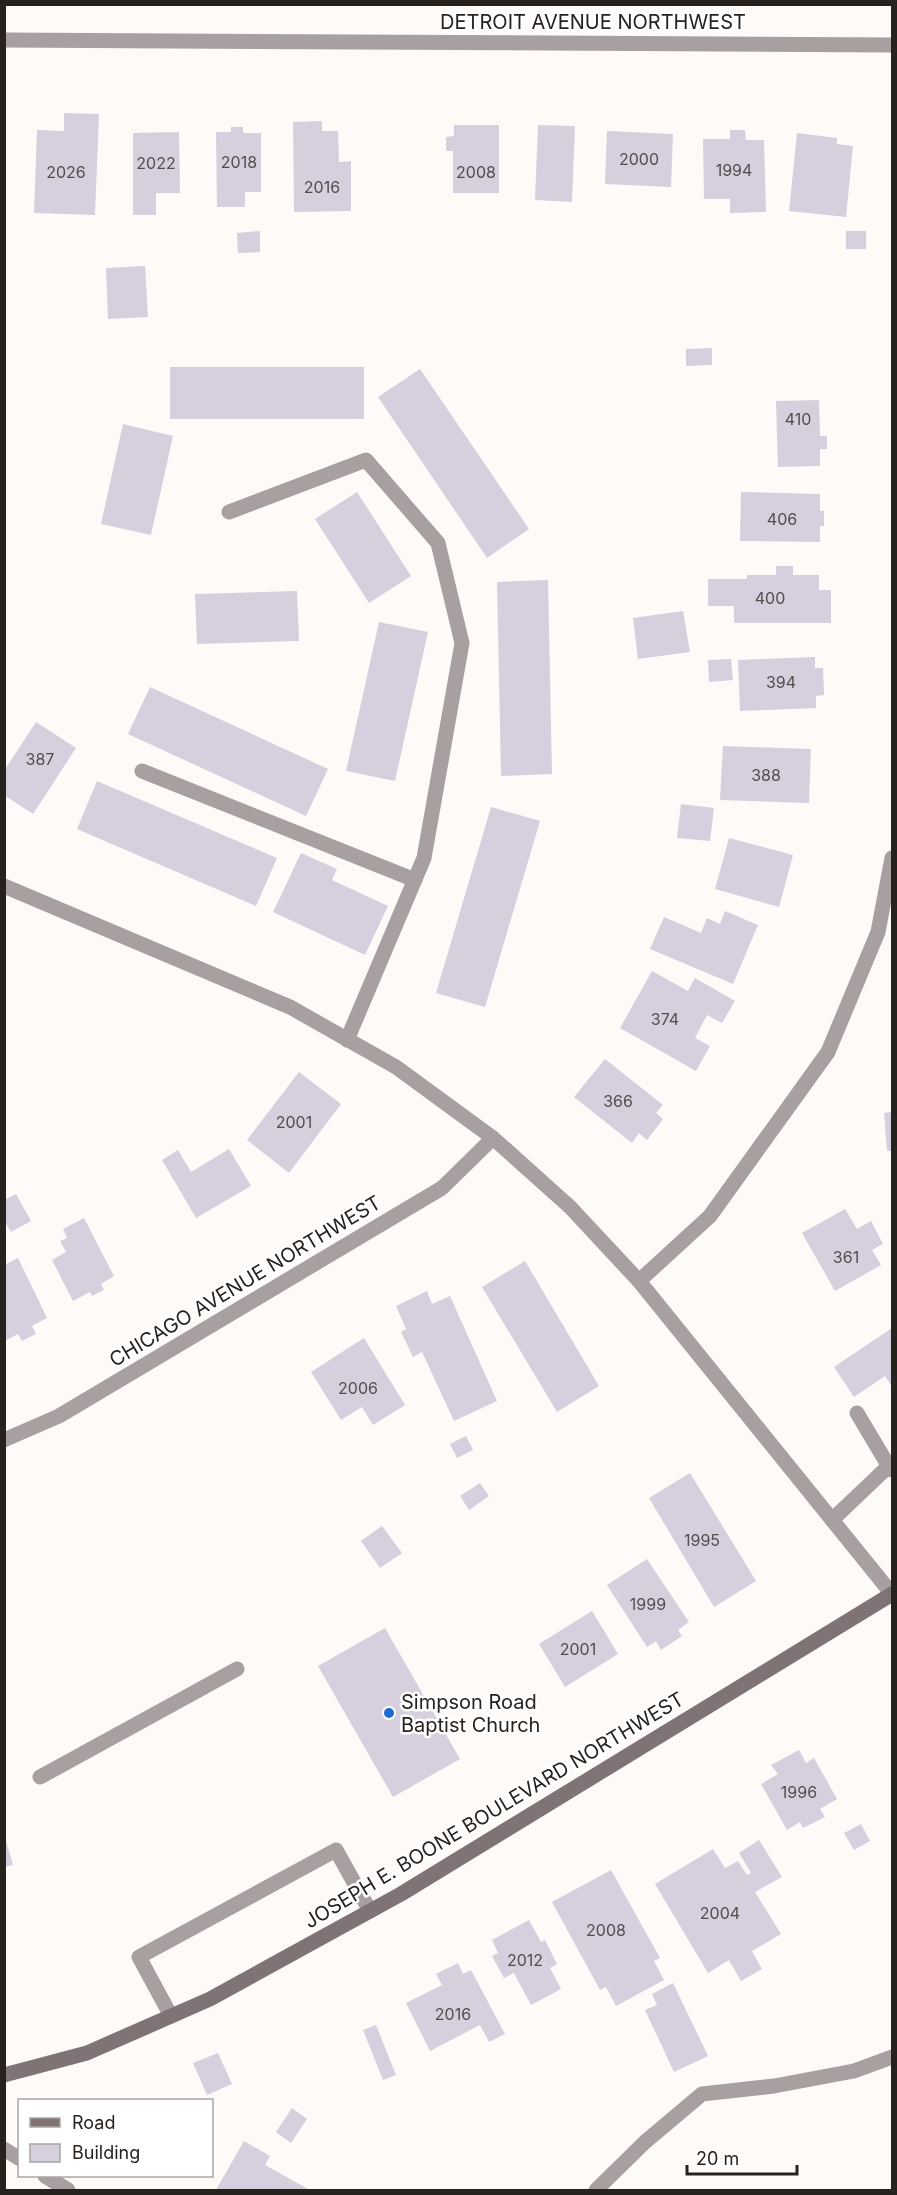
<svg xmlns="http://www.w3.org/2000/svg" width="897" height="2195" font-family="Inter,sans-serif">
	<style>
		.building { fill: #d6cfde }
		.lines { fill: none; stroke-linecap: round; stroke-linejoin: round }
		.service { stroke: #a79fa0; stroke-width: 15 }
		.minor { stroke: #a79fa0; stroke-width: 15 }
		.secondary { stroke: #7f7375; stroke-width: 15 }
		.poi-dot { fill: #1d6ad5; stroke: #fff; stroke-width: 2 }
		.labels { text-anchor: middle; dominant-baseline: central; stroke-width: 5; stroke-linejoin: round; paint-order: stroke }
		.number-label { font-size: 16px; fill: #544d4e }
		.street-label { font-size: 20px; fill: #28221e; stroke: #fff }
		.poi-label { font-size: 20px; fill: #28221e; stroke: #fff; text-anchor: start }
	</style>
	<rect width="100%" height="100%" fill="#fdfaf8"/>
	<g class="building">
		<polygon points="64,113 99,114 95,215 34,213 37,130 64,131"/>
		<polygon points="322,121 322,131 338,131 339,162 351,161 351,211 294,212 293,122"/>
		<polygon points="454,125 499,125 499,193 453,193 453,151 446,151 446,137 454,136"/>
		<polygon points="538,125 575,126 572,202 535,200"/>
		<polygon points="231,127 243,127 243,133 261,133 261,192 245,192 245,207 217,207 216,132 231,132"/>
		<polygon points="730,130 745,130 746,140 764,140 766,212 730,213 730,199 704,199 703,139 730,139"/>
		<polygon points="607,131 673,134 671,187 605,184"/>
		<polygon points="179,132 180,193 156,193 156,215 133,215 133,133"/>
		<polygon points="797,133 837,138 837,144 853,146 846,217 789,211"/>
		<polygon points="260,231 260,252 238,253 237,233"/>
		<rect x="846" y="231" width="20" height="18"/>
		<polygon points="145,266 148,317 108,319 106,268"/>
		<polygon points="712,348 712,365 686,366 686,349"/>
		<rect x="170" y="367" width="194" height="52"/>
		<polygon points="420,369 529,529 487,558 378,397"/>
		<polygon points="819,400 820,436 827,436 827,449 820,449 820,466 778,467 776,401"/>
		<polygon points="123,424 173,436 151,535 101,524"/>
		<polygon points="357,492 411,576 369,603 315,519"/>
		<polygon points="741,492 820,494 820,511 824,511 824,526 820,526 820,542 740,541"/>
		<polygon points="776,566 793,566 793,575 819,575 819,590 831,590 831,623 734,623 734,606 708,606 708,579 747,579 747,575 776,575"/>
		<polygon points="548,580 552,774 501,776 497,582"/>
		<polygon points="297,591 299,641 197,644 195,594"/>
		<polygon points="683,611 690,652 638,659 633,618"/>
		<polygon points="379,622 428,632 395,781 346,771"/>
		<polygon points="815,657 815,668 823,668 824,695 816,696 816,708 740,711 738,660"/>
		<polygon points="731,659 733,680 709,682 708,660"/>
		<polygon points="150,687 328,769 306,816 128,734"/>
		<polygon points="36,722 76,748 33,814 4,795 4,771"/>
		<polygon points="723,746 811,749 809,803 720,800"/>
		<polygon points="97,781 277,858 256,906 77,829"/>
		<polygon points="681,804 714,808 710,841 677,838"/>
		<polygon points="491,807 540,821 485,1007 436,993"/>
		<polygon points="729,838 793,855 779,907 715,889"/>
		<polygon points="301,853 337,869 332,880 388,906 365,955 273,912"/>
		<polygon points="725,911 758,925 733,984 650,949 664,917 701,933 707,918 720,924"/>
		<polygon points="652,971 688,991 695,978 735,1001 722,1023 707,1015 695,1038 710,1046 696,1071 620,1028"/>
		<polygon points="605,1059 663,1105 656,1113 663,1119 647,1140 639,1133 632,1143 574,1097"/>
		<polygon points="299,1072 341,1104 289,1173 247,1140"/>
		<polygon points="892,1112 892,1151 887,1151 884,1113"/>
		<polygon points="229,1149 251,1186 196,1218 162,1160 178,1150 191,1172"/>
		<polygon points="16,1194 31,1221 11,1232 4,1220 4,1200"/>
		<polygon points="845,1209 857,1229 871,1221 883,1244 872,1250 881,1265 835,1291 802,1233"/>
		<polygon points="84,1218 114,1276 101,1284 104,1290 92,1296 90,1292 73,1301 52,1260 66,1252 60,1241 67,1238 63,1229"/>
		<polygon points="18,1258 47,1318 32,1326 36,1334 22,1341 18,1334 4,1341 4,1265"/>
		<polygon points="525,1261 599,1386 557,1412 482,1287"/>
		<polygon points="427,1291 432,1304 450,1296 497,1401 454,1421 422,1352 413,1357 401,1332 406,1329 396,1306"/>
		<polygon points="892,1328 892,1387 885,1376 854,1397 834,1367"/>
		<polygon points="364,1338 405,1405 373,1425 362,1407 341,1420 311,1372"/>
		<polygon points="466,1436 473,1450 457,1458 450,1444"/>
		<polygon points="690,1473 756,1581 714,1607 649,1498"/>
		<polygon points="480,1483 489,1496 469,1510 460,1496"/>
		<polygon points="382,1526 402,1553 380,1568 361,1541"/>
		<polygon points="647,1559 689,1622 678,1630 682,1636 661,1650 656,1641 647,1647 607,1585"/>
		<polygon points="592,1611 618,1654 565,1687 539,1644"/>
		<polygon points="385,1628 460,1759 393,1797 318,1666"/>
		<polygon points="799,1750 806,1763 814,1758 837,1799 820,1809 825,1817 803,1828 800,1822 787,1830 761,1784 778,1774 771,1765"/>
		<polygon points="861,1824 870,1841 854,1850 844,1833"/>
		<polygon points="4,1834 13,1865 4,1867"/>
		<polygon points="759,1840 782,1877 755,1892 781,1934 752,1951 762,1969 741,1981 729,1960 708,1973 655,1884 713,1849 725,1868 738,1861 747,1875 751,1873 739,1853"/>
		<polygon points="611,1870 660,1958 654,1961 664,1980 616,2006 606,1987 600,1990 552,1902"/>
		<polygon points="529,1920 541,1942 545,1940 557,1964 550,1968 561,1989 531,2005 514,1973 504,1978 492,1956 498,1953 492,1940"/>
		<polygon points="458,1963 463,1974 471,1970 505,2034 489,2042 480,2025 430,2051 406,2003 442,1985 436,1974"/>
		<polygon points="673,1983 708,2056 674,2072 645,2010 657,2005 652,1994"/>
		<polygon points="376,2025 396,2075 383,2080 363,2030"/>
		<polygon points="218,2053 232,2084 207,2095 193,2063"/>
		<polygon points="292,2108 307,2119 291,2143 276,2132"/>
		<polygon points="244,2141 270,2156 265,2165 310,2190 216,2190"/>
	</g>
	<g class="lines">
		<g class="service">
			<polyline points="229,512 366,460 438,543 462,643 424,858 347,1040"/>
			<polyline points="142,771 415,880"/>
			<polyline points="857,1413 888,1465 892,1470"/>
			<polyline points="832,1520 892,1463"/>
			<polyline points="40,1777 237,1669"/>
			<polyline points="171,2016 139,1957 336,1850 370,1911"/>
			<polyline points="596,2190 645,2142 702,2094 774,2086 854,2071 892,2057"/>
		</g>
		<g class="minor">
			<polyline points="4,40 892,45"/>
			<polyline points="4,886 290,1007 396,1067 493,1138 570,1207 639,1281 892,1594"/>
			<polyline points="639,1281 710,1216 828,1052 878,932 892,858"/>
			<polyline points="4,1440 59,1416 442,1188 493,1138"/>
			<polyline points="4,2149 20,2159"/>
			<polyline points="45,2176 68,2190"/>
		</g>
		<polyline class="secondary" points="4,2075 87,2053 210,1999 401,1894 892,1594"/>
	</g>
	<circle class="poi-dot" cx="389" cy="1713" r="6"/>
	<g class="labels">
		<g class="number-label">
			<text x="639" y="159">2000</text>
			<text x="239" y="162">2018</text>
			<text x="156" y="163">2022</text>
			<text x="734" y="170">1994</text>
			<text x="66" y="172">2026</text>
			<text x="476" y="172">2008</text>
			<text x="322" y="187">2016</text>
			<text x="798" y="419">410</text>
			<text x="782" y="519">406</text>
			<text x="770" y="598">400</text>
			<text x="781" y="682">394</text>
			<text x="40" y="759">387</text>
			<text x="766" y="775">388</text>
			<text x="665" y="1019">374</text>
			<text x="618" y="1101">366</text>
			<text x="294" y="1122">2001</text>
			<text x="846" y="1257">361</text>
			<text x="358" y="1388">2006</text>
			<text x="702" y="1540">1995</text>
			<text x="648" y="1604">1999</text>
			<text x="578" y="1649">2001</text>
			<text x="799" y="1792">1996</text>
			<text x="720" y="1913">2004</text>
			<text x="606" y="1930">2008</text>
			<text x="525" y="1960">2012</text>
			<text x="453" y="2014">2016</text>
		</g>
		<g class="street-label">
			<text x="593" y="22">DETROIT AVENUE NORTHWEST</text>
			<text transform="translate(245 1281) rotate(-31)">CHICAGO AVENUE NORTHWEST</text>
			<text transform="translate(494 1810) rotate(-31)">JOSEPH E. BOONE BOULEVARD NORTHWEST</text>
		</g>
		<g class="poi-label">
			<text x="401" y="1702">Simpson Road<tspan x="401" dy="23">Baptist Church</tspan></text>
		</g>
	</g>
	<rect width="897" height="2195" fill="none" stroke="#28221e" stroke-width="12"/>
	<rect x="18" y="2099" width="195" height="78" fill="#ffffff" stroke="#a9a7a5" stroke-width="1.5"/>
	<rect x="30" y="2118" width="30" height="9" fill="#7f7375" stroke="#a9a7a5" stroke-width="1.5"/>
	<text x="72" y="2129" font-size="18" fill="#28221e">Road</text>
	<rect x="30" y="2144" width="30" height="18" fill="#d6cfde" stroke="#a9a7a5" stroke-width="1.5"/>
	<text x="72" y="2159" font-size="18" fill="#28221e">Building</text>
	<path d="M687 2165v9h110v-9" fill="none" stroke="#28221e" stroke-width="3"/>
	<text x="696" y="2165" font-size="18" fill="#28221e" stroke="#ffffff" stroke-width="4.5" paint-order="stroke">20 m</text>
</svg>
